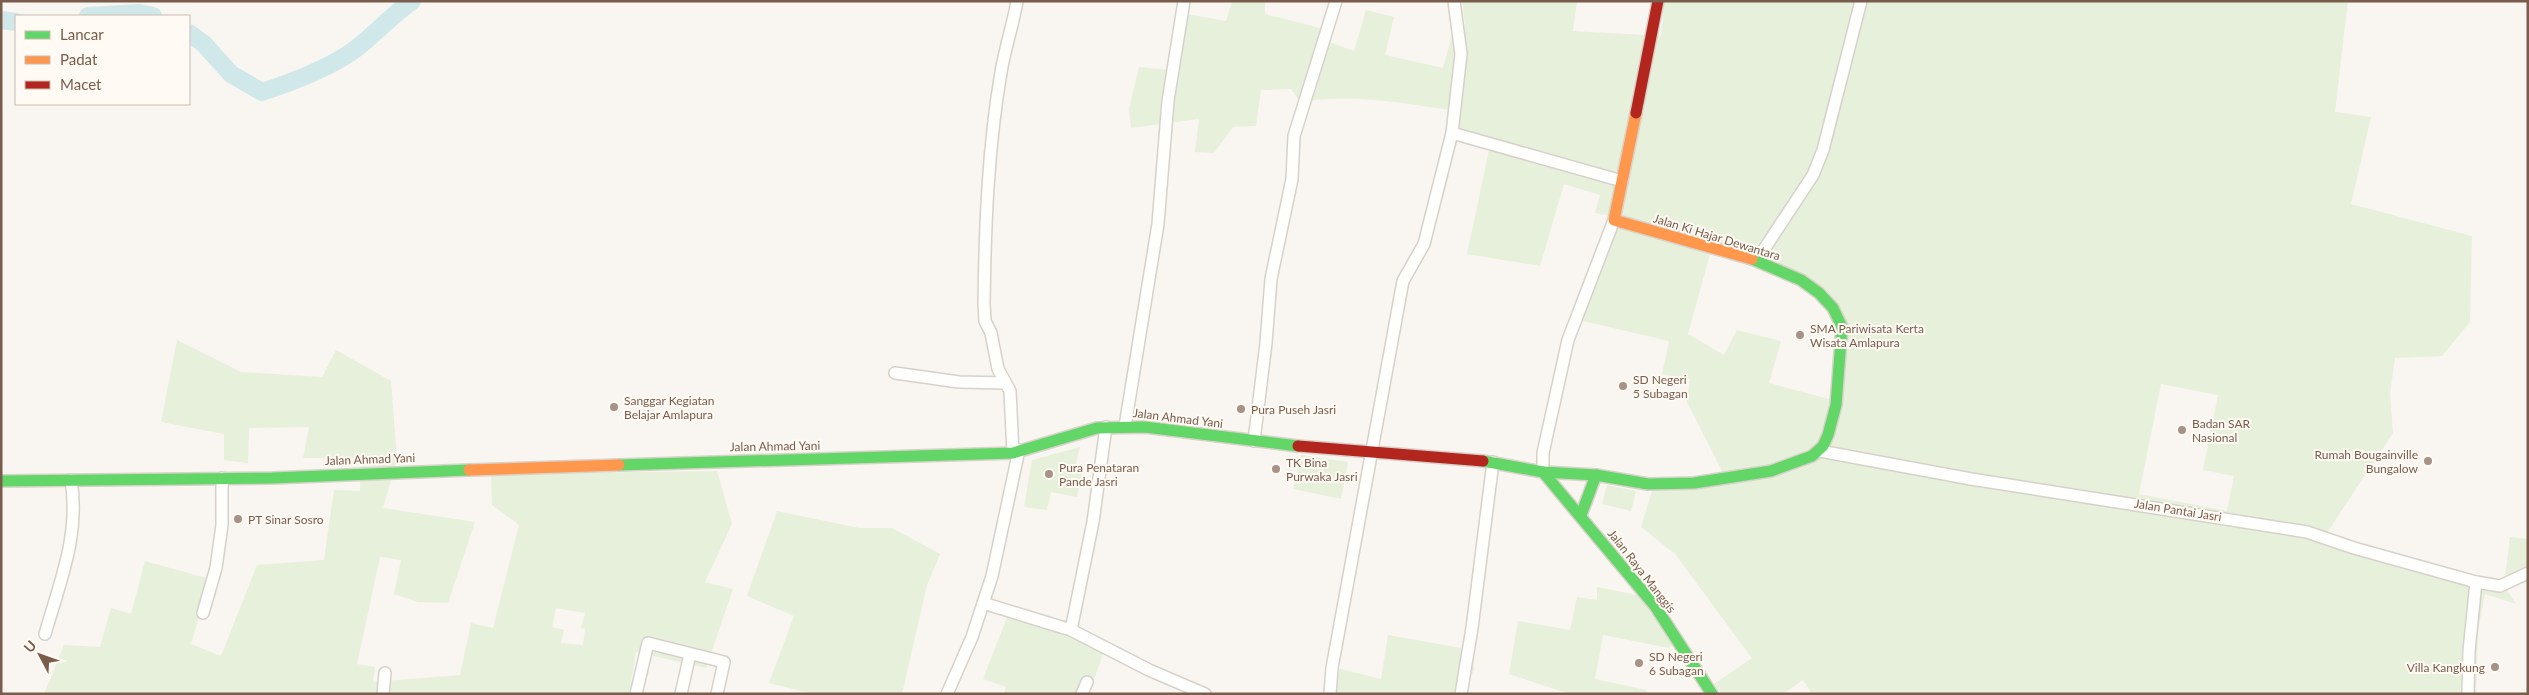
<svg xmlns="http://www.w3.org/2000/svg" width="2529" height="695" font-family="Lato,sans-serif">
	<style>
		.green { fill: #e7f0db; fill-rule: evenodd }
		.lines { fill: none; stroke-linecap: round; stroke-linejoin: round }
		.river { stroke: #d0e8ea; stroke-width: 18 }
		.street-casing { stroke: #d7d1cb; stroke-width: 14 }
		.fast-casing { stroke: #d9d2cb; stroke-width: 14 }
		.slow-casing { stroke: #d9d2cb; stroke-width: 14 }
		.jam-casing { stroke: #d9d2cb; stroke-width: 14 }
		.street { stroke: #fefefd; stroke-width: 11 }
		.fast { stroke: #63d668; stroke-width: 11 }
		.slow { stroke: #ff974d; stroke-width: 11 }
		.jam { stroke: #b3261e; stroke-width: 11 }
		.poi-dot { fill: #a69286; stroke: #fffaf3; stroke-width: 2 }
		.labels { text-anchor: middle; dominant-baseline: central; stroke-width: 4; stroke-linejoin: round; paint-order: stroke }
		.street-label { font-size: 12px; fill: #7a5c4d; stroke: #fffaf3 }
		.poi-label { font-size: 12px; fill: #7a5c4d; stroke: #fffaf3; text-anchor: start }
	</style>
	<rect width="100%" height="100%" fill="#f9f5f0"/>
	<g class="green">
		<path d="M1177,1H1190L1186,14L1226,21L1232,1H1265V14L1332,31L1329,42L1354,51L1366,10L1394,17L1385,55L1443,68L1454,28L1465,27L1462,1H1577L1573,31L1661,36L1664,1H2348L2335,112L2371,117L2351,204L2472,236L2470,322L2442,356L2395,358L2390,394L2393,433L2324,537L2504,585L2516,604L2485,594L2478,630L2476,694H1812L1803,680L1783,694H1722L1714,684L1752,658L1675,554L1641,527L1656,478L1725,477L1687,402L1690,379L1662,374L1669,341L1579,320L1616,217L1595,213L1600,195L1564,184L1540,266L1467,254L1490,146L1448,139L1455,111C1403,103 1352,93 1300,102L1291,89L1261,90L1256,126L1233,127L1214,153L1195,152L1199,119L1131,128L1129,109L1139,67L1169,70ZM1710,254L1754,267L1793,283L1837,313L1833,400L1769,383L1781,341L1737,330L1724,355L1688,334ZM2161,384L2218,395L2203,470L2234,476L2227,511L2139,494Z"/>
		<path d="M177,340L241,372L322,377L336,350L391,381L397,460L383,508L475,522L448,603L418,602L394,594L401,560L380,557L357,664L375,667L373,682L460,675L471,623L493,628L519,525L492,505L491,474L717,471L732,524L705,582L733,589L706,668L636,652L629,694H44L64,645L100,647L111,608L131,614L145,561L210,579L191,644L221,656L257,565L324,560L334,490L360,491L361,458H303L309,427L249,428L248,463L224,460V434L161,422ZM556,608L585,613L581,628L585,629L583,645L561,643L564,630L552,627Z"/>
		<polygon points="1080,447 1074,471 1082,473 1077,497 1051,492 1047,510 1024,507 1032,460"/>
		<polygon points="1301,455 1348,462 1341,499 1293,489"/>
		<polygon points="1607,485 1636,491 1631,511 1602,504"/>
		<polygon points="777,511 859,528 892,528 940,554 927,585 902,694 813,694 769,683 794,616 747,596"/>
		<polygon points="2510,537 2528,539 2528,568 2505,578"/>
		<polygon points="1597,587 1647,597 1680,638 1669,648 1603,635 1595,679 1646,690 1649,694 1570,694 1509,674 1518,621 1570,630 1577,597 1597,600"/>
		<polygon points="1011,607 1106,645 1089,694 1004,694 1006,687 983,679"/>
		<polygon points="1388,635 1472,650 1474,669 1465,694 1328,694 1333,667 1381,679"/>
	</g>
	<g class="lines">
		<g class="river">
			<polyline points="88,16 139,13 153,16"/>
			<polyline points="1,20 16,22"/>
			<path d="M189,33L204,44L231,74L262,92C293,82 322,71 350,53C372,38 390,16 412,1"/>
		</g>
		<defs>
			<g id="street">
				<polyline points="1452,133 1622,181"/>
				<polyline points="1757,260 1813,175 1823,150 1861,1"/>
				<polyline points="895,373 959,382 1005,383"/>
				<polyline points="1125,426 1158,224 1168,101 1184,1"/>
				<polyline points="1254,441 1266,343 1271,279 1292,179 1294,136 1336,1"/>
				<polyline points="1820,451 1971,479 2307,532 2354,548 2476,582 2500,586 2528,573"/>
				<path d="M1013,453L1010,391L998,369L991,333L985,321L984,304C985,226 988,148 1001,72C1005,48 1013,25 1017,1"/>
				<polyline points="1543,472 1543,453 1568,340 1614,220"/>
				<polyline points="983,603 1071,630 1149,670 1205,694"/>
				<polyline points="203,613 216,568 222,525 222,478"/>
				<polyline points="1071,630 1093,522 1106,427"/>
				<path d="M45,634C60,582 80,534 71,480"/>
				<polyline points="383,694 385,673"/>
				<polyline points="636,694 648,643 724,662 717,694"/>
				<polyline points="681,694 690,654"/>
				<polyline points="947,694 972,637 992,576 1019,450"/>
				<polyline points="1082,694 1087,682"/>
				<polyline points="1330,694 1332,668 1403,281 1424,244 1452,133 1461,54 1454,1"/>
				<polyline points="1461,694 1472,628 1493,462"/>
				<polyline points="2468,694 2469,651 2476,582"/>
			</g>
			<g id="fast">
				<polyline points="1483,461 1543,472 1655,606 1712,694"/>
				<polyline points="619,465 1013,453 1097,428 1145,427 1298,446"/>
				<polyline points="1543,472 1596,475 1648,484 1694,483 1771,471 1812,456 1823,446 1828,435 1836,405 1842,327 1833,308 1819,293 1801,280 1752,259"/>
				<polyline points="1,481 272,478 469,470"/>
				<polyline points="1581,515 1596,475"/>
			</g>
			<g id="slow">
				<polyline points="1636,113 1614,220 1752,259"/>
				<polyline points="469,470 619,465"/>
			</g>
			<g id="jam">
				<polyline points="1636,113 1658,1"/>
				<polyline points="1298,446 1483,461"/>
			</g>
		</defs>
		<use href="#street" class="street-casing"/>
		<use href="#fast" class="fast-casing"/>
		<use href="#slow" class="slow-casing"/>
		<use href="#jam" class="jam-casing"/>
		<use href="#street" class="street"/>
		<use href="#fast" class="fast"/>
		<use href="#slow" class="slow"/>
		<use href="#jam" class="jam"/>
	</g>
	<g class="poi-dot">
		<circle cx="1800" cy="335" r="5"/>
		<circle cx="1623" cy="386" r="5"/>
		<circle cx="614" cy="407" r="5"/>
		<circle cx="1241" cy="409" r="5"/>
		<circle cx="2182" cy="430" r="5"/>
		<circle cx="2428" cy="461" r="5"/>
		<circle cx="1276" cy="469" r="5"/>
		<circle cx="1049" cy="474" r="5"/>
		<circle cx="238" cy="519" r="5"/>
		<circle cx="1639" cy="663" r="5"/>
		<circle cx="2495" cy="667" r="5"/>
	</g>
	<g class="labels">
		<g class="street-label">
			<text transform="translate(1717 237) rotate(17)">Jalan Ki Hajar Dewantara</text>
			<text transform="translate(1178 418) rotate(7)">Jalan Ahmad Yani</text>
			<text transform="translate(775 446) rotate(-1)">Jalan Ahmad Yani</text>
			<text transform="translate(370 459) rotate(-2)">Jalan Ahmad Yani</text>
			<text transform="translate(2178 510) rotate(9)">Jalan Pantai Jasri</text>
			<text transform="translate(1642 571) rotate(52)">Jalan Raya Manggis</text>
		</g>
		<g class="poi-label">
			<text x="1810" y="328">SMA Pariwisata Kerta<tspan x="1810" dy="14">Wisata Amlapura</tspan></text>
			<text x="1633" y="379">SD Negeri<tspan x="1633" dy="14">5 Subagan</tspan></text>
			<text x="624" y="400">Sanggar Kegiatan<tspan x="624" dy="14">Belajar Amlapura</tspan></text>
			<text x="1251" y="409">Pura Puseh Jasri</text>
			<text x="2192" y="423">Badan SAR<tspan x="2192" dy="14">Nasional</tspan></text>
			<text x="2418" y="454" text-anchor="end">Rumah Bougainville<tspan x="2418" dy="14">Bungalow</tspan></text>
			<text x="1286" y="462">TK Bina<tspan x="1286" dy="14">Purwaka Jasri</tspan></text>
			<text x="1059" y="467">Pura Penataran<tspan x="1059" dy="14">Pande Jasri</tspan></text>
			<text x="248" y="519">PT Sinar Sosro</text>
			<text x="1649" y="656">SD Negeri<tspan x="1649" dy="14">6 Subagan</tspan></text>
			<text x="2485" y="667" text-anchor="end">Villa Kangkung</text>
		</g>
	</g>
	<rect width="2529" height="695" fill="none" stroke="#7a5c4d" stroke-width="5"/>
	<rect x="15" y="15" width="175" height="90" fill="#fffaf3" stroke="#cabbb1"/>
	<rect x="25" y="31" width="25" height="8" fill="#63d668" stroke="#cabbb1"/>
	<text x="60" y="40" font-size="15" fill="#7a5c4d">Lancar</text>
	<rect x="25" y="56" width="25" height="8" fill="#ff974d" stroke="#cabbb1"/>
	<text x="60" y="65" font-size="15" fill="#7a5c4d">Padat</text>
	<rect x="25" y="81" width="25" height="8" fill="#b3261e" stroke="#cabbb1"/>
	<text x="60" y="90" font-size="15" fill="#7a5c4d">Macet</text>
	<g transform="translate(40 655) rotate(311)" stroke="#fffaf3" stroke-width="4" paint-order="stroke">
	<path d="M0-4L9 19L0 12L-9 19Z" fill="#7a5c4d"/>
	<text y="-8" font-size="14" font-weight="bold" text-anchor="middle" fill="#7a5c4d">U</text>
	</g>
</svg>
